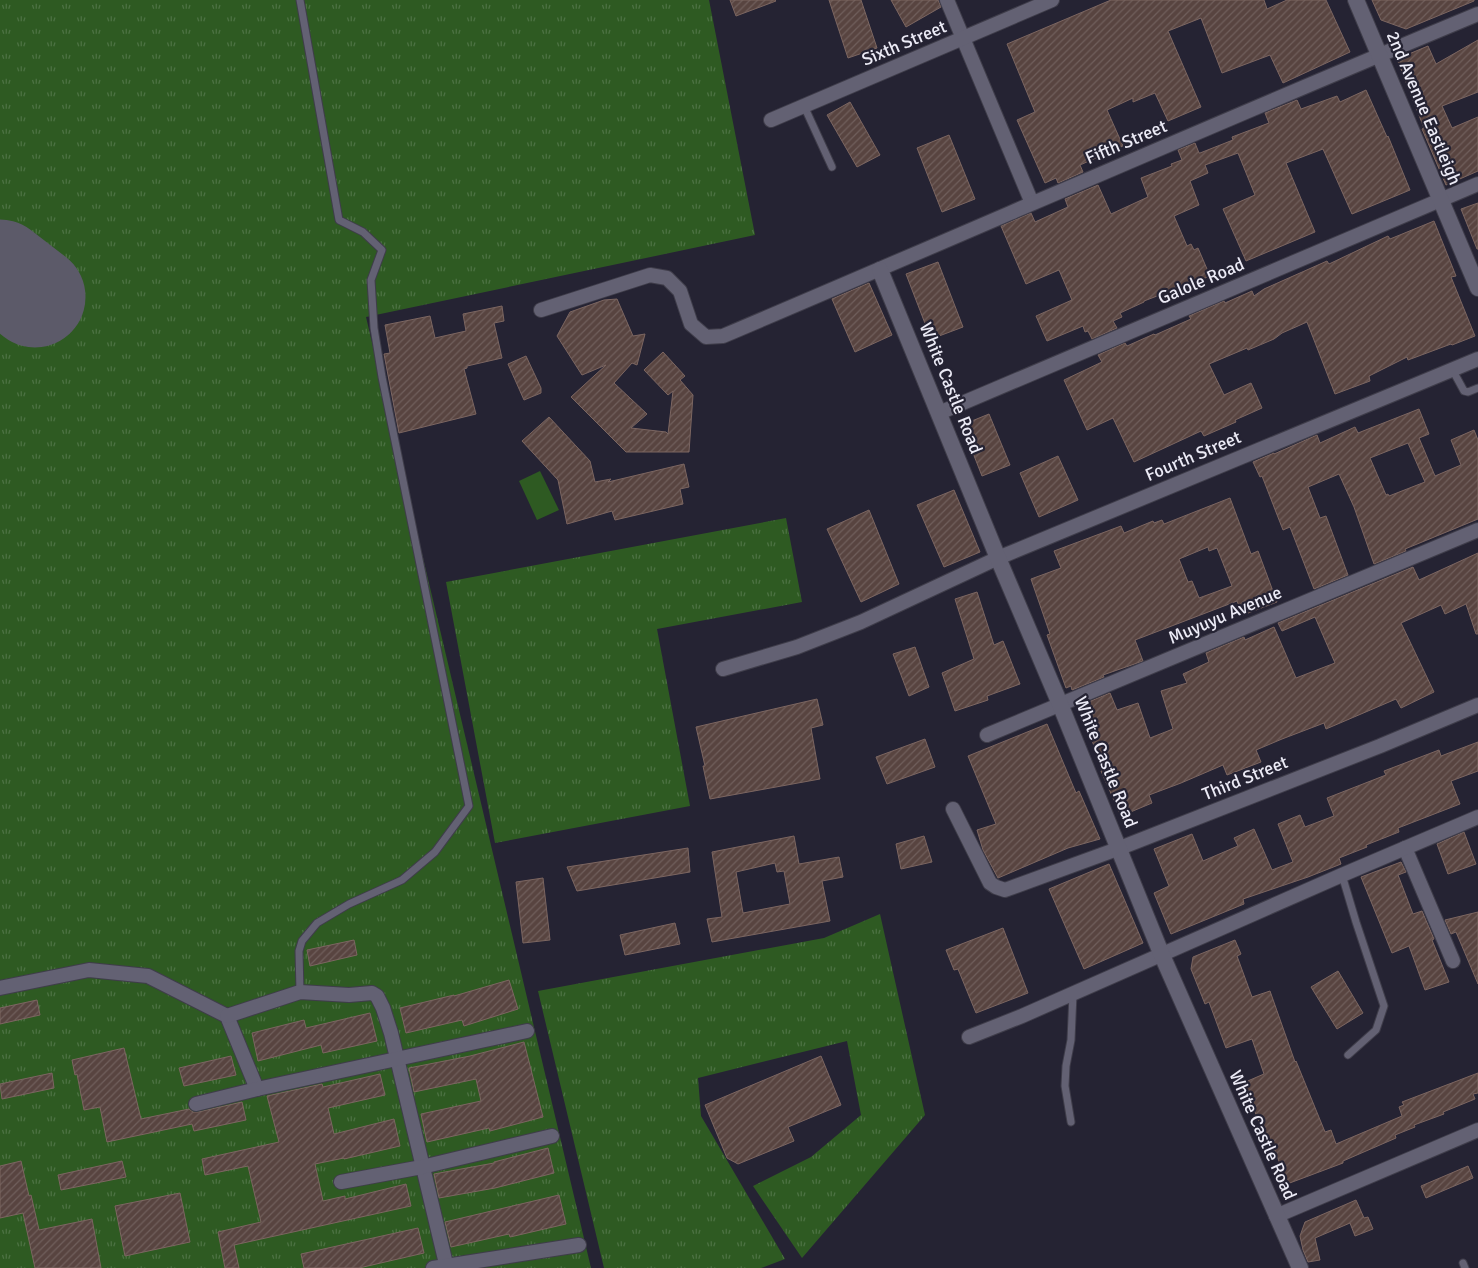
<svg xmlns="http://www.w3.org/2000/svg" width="1478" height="1268" font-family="Signika,sans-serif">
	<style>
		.grass { fill: url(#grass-tufts) }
		.pitch { fill: #2e5a22 }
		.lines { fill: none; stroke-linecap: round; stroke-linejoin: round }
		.runway { stroke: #5c5a69; stroke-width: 101 }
		.building { fill: url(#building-hatch); stroke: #7c6661; fill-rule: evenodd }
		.service-casing { stroke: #3f3d4a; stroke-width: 9 }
		.minor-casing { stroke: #3f3d4a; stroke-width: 16 }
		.tertiary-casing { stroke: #3f3d4a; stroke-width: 18 }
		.service { stroke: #636173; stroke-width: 7 }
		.minor { stroke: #636173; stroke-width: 14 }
		.tertiary { stroke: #636173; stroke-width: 16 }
		.labels { text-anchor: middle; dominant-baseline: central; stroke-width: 4.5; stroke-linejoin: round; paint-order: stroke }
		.street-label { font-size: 18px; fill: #ecebf6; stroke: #252333 }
	</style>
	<defs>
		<pattern id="grass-tufts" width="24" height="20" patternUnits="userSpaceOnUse" patternTransform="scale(1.25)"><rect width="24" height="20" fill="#2e5a22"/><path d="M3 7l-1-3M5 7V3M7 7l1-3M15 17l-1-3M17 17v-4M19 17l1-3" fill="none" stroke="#4c7243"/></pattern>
		<pattern id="building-hatch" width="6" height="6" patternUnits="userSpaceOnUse" patternTransform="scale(1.25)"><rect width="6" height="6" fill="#584440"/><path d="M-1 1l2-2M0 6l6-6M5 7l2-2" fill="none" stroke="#705f5c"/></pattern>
	</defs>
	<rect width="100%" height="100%" fill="#252333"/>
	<g class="grass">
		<polygon points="0,0 709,0 755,235 366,317 591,1268 0,1268"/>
		<polygon points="786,518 802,602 657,629 690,806 495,843 446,582"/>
		<polygon points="880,914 925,1115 802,1258 753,1186 811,1157 861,1115 847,1041 698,1078 701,1116 785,1259 761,1268 604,1268 538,991 824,938"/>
	</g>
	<polygon class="pitch" points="540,471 559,510 537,520 519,481"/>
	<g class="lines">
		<polyline class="runway" points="0,270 35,297"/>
	</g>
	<g class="building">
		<polygon points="730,0 775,0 776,1 736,16"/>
		<polygon points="829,0 861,0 877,48 848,58"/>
		<polygon points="891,0 938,0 941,7 906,27"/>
		<polygon points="1111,0 1264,0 1267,9 1287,0 1326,0 1350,52 1283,83 1270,55 1222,73 1201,18 1168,31 1201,107 1168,121 1155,93 1133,102 1133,98 1107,110 1123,146 1080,165 1083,172 1058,183 1056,178 1045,183 1017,120 1035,112 1007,44"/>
		<polygon points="1372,0 1474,0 1474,1 1406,29 1381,20"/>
		<polygon points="1478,40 1478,92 1442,106 1452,128 1478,117 1478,171 1446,185 1422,129 1424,128 1397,59 1428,46 1436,64"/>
		<polygon points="1366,90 1387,137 1388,136 1410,190 1352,214 1323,149 1286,163 1315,232 1246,261 1223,209 1255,195 1238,153 1205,165 1208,173 1190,181 1199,205 1174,216 1187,246 1191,244 1194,250 1198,248 1210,276 1178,289 1178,288 1144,301 1144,302 1120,313 1122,317 1113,321 1117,328 1092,339 1088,331 1085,332 1083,326 1047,341 1036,316 1072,300 1059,270 1026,284 1001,226 1031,213 1035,222 1068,207 1065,199 1098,185 1111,214 1148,197 1141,178 1172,166 1171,164 1182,160 1178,150 1195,143 1199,153 1200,153 1233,140 1232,137 1269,123 1265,113 1297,100 1301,109 1337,96 1340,102"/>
		<polygon points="850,102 880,155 857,167 827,115"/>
		<polygon points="949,135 975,199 942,212 917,148"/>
		<polygon points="1478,203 1478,249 1477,249 1461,209"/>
		<polygon points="1434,221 1456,276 1451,277 1475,336 1452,345 1451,344 1408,360 1407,357 1369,376 1370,381 1335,394 1307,322 1282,333 1274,339 1248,350 1247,348 1209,364 1224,395 1251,383 1262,408 1235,420 1236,422 1204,436 1201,431 1134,462 1113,418 1087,430 1064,380 1102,362 1098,355 1125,343 1127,346 1154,334 1155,335 1191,319 1189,316 1224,301 1225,303 1252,291 1254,296 1264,289 1327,261 1329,264 1388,236 1390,239"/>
		<polygon points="938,262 963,327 931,339 906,274"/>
		<polygon points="869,283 892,335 855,352 832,299"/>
		<polygon points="617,299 633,336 645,334 637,365 632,363 614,383 647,414 631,428 666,432 668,434 673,391 668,395 644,370 663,352 685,376 680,380 693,395 689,452 626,452 571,397 606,365 582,375 557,336 570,312 604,300"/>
		<polygon points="502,306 504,321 494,323 502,358 467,366 467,368 464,369 476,414 399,433 384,354 390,353 385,325 430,316 435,338 466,331 463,314"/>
		<polygon points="526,356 541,388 541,393 524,400 508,364"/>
		<path d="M1419,409L1429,434L1419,438L1435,476L1461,465L1451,440L1474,430L1478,440V519L1405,549L1406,551L1374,564L1354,507L1339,474L1308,487L1320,518L1326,516L1348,575L1314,589L1290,527L1283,530L1262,476L1260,477L1253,462L1274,453V454L1317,435L1320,443L1355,427L1358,433ZM1408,443L1425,482L1389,496L1388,494L1386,495L1370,458Z"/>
		<polygon points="989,414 1010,465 982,476 962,425"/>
		<polygon points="549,417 590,461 595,482 611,479 608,482 684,464 689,487 680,489 683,504 615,520 612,511 567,524 558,480 522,441"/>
		<polygon points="1058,456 1078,500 1039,517 1020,473"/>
		<polygon points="954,490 980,552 944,567 917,505"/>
		<path d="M1230,498L1251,554L1258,551L1277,602L1243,615L1237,601L1135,640L1143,661L1103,675L1104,677L1072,690L1071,686L1066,688L1047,635L1050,634L1031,579L1061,568L1054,551L1121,526L1124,533L1153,521L1154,523L1162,520L1164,524ZM1208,547L1209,551L1217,548L1232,586L1199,598L1192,581L1188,582L1179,559Z"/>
		<polygon points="869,510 899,584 861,602 827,529"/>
		<polygon points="1478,553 1478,634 1476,634 1466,604 1445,614 1441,605 1401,623 1434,692 1401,708 1396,699 1326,729 1324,723 1282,739 1256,750 1261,762 1227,775 1223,765 1181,783 1149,795 1152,803 1121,816 1101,771 1103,770 1079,706 1110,693 1117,710 1138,703 1150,738 1173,729 1161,691 1187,683 1183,674 1209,662 1206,653 1244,637 1245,640 1274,627 1296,678 1335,663 1315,617 1282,631 1278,623 1413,567 1419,580"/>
		<polygon points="977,592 994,645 1003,641 1020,684 987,696 988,700 955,711 942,673 974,659 955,599"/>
		<polygon points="915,647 929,687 909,696 893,654"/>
		<polygon points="817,699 823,725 811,728 820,779 710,799 703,766 705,766 696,727"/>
		<polygon points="1047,724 1076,793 1079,791 1100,839 1068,848 998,878 983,850 977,830 996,824 968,756"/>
		<polygon points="925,739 935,767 887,784 876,757"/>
		<polygon points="1478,742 1478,771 1451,781 1460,804 1398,828 1399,832 1366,845 1367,847 1339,858 1341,864 1308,877 1243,899 1244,904 1171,934 1154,893 1169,886 1154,849 1192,834 1203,861 1238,846 1234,838 1254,829 1272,870 1293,862 1278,824 1300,815 1305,827 1334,816 1327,798 1386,775 1384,771 1439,750 1441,756"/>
		<polygon points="1464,832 1476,864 1448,874 1437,844"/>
		<path d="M794,836L799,864L839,857L843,877L822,881L830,921L712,942L707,919L722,917L712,852ZM775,863L777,872L784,871L790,904L743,913L736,872Z"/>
		<polygon points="924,836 932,862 901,869 896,844"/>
		<polygon points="688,848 690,872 577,891 567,867"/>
		<polygon points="1401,862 1406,872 1398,875 1413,914 1422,911 1434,939 1432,940 1449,982 1425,990 1409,946 1392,953 1361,877"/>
		<polygon points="1109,864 1143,943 1084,969 1049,889"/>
		<polygon points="543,878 550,940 523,943 516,882"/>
		<polygon points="1478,912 1478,984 1456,932 1451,934 1445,920"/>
		<polygon points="675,923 680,944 625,955 620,935"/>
		<polygon points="1003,928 1028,993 976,1013 958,969 954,970 946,950"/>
		<polygon points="354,940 357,955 310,966 307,950"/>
		<polygon points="1235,940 1241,954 1237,956 1252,997 1270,991 1295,1062 1296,1061 1325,1132 1331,1130 1336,1144 1402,1116 1399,1107 1404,1105 1402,1102 1478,1073 1478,1093 1473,1094 1475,1099 1443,1112 1444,1114 1414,1125 1415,1127 1395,1135 1396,1138 1343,1161 1343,1163 1287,1184 1275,1150 1271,1151 1243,1083 1264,1074 1252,1039 1226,1048 1209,1002 1205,1004 1191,969 1193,957"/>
		<polygon points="1338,971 1363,1013 1337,1029 1311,987"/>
		<polygon points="509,980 518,1009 464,1026 462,1020 406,1033 400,1008 454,995 454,996"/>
		<polygon points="37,1000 40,1015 0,1024 0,1008"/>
		<polygon points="370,1013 377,1041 323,1053 321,1045 258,1061 252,1033 304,1020 306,1028"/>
		<polygon points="524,1042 543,1117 490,1131 489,1128 427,1142 421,1114 481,1101 476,1079 414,1092 409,1068 470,1056"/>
		<polygon points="124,1048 141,1119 189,1109 193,1112 198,1112 242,1102 246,1120 194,1131 192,1124 107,1142 100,1107 84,1110 77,1074 75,1075 72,1060"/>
		<polygon points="231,1056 236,1075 184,1086 179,1068"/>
		<polygon points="821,1056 841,1105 788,1127 794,1141 738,1164 727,1158 705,1105"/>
		<polygon points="52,1073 54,1088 2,1099 0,1084"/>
		<polygon points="380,1074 385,1095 328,1108 334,1134 394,1119 400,1146 344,1159 344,1158 315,1164 323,1201 345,1196 345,1199 406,1184 411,1206 234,1245 239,1268 225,1268 218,1232 261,1222 248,1166 205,1175 202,1159 279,1142 267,1096 322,1084 323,1087"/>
		<polygon points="548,1148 554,1173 495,1188 439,1198 434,1174 494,1163 494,1162"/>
		<polygon points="21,1161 29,1196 31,1195 39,1230 92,1219 101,1268 35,1268 23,1213 0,1218 0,1166"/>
		<polygon points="122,1161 126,1177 61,1190 58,1175"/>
		<polygon points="1468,1166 1473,1178 1426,1198 1421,1186"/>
		<polygon points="180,1193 190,1242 125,1256 115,1206"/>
		<polygon points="559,1195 566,1224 510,1237 509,1234 451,1247 445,1222"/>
		<polygon points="1356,1200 1364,1218 1368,1217 1373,1229 1355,1236 1350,1223 1315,1238 1320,1260 1308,1262 1303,1250 1300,1236 1305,1222"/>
		<polygon points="418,1228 424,1253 359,1268 304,1268 301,1254"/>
	</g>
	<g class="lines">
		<defs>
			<g id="service">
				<polyline points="300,0 339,220 363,232 382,250 371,280 374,328 382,377 469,806 435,852 402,880 349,904 317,923 302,941 299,951 300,992"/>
				<polyline points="804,106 832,167"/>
				<polyline points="1452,369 1464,391 1468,392 1478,388"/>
				<polyline points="1342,875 1356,922 1384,1006 1376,1030 1348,1055"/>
				<polyline points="1071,1122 1065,1086 1066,1066 1071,1040 1073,994"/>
				<polyline points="1463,1263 1465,1268"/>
			</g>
			<g id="minor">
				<polyline points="947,0 1032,203"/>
				<polyline points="771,120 1052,0"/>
				<path d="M541,310L650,275L667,278L680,291L691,324L706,337L723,336C975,229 1225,119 1478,14"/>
				<polyline points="939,413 1478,184"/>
				<polyline points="723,669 797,647 861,622 998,558 1478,359"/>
				<polyline points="987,735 1478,530"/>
				<polyline points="953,809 990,883 996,887 1005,890 1120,848 1380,746 1478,705"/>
				<polyline points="1405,848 1453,961"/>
				<polyline points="0,988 89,970 148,976 227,1016 257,1089"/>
				<polyline points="227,1016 300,992 349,995 372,993 377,996 383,1008 391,1033 447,1268"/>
				<polyline points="969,1037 1022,1016 1342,875 1478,817"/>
				<polyline points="196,1104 257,1089 527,1031"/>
				<polyline points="341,1182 422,1167 552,1136"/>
				<polyline points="1276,1216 1478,1130"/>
				<polyline points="433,1268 579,1245"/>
			</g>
			<g id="tertiary">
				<polyline points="1356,0 1478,288"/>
				<polyline points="880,270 998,558 1060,704 1161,953 1300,1268"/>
			</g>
		</defs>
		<use href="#service" class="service-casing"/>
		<use href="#minor" class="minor-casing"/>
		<use href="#tertiary" class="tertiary-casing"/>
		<use href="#service" class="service"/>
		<use href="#minor" class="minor"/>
		<use href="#tertiary" class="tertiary"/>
	</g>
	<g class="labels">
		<g class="street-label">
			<text transform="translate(904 43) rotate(-23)">Sixth Street</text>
			<text transform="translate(1424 108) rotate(67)">2nd Avenue Eastleigh</text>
			<text transform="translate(1126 142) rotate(-23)">Fifth Street</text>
			<text transform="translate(1201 281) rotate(-23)">Galole Road</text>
			<text transform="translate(951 388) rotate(68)">White Castle Road</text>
			<text transform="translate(1193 456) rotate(-23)">Fourth Street</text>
			<text transform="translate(1225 615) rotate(-23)">Muyuyu Avenue</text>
			<text transform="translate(1106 762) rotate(68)">White Castle Road</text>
			<text transform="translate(1245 778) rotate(-22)">Third Street</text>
			<text transform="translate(1263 1135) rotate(66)">White Castle Road</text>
		</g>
	</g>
</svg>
